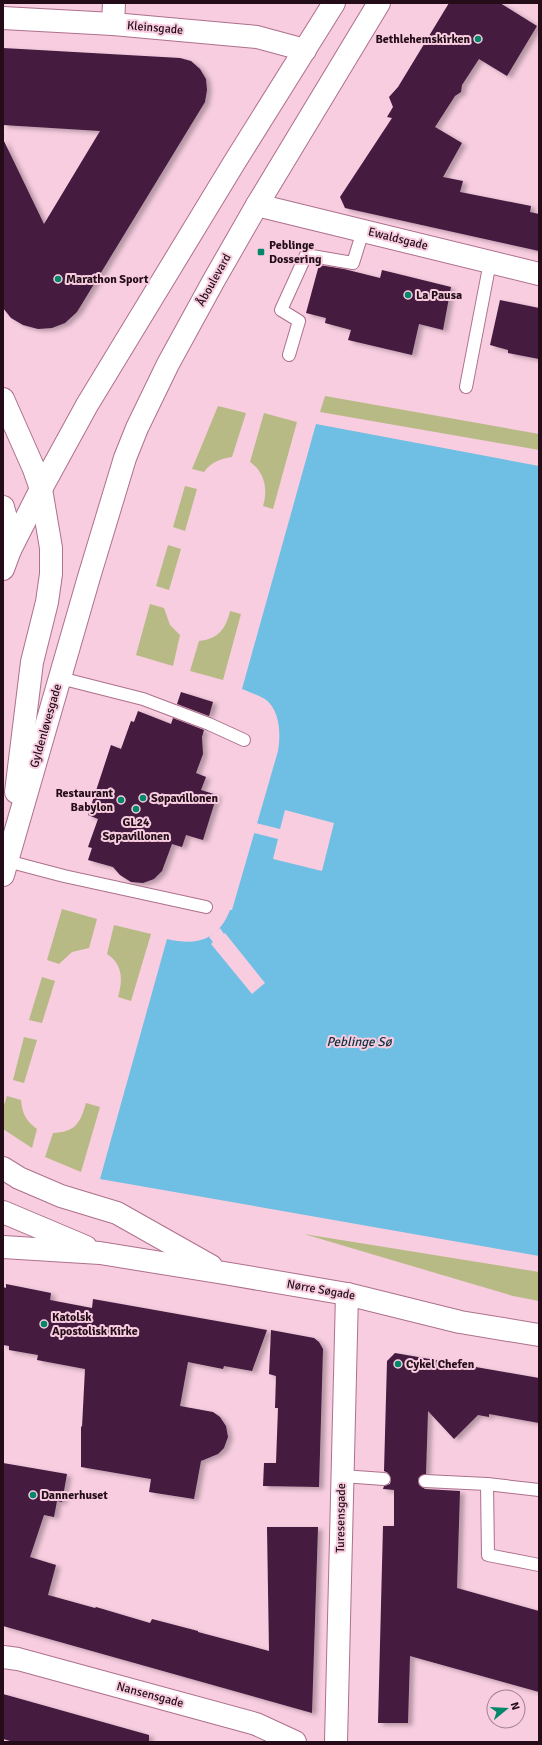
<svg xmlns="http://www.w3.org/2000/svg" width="542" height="1745" font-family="Signika,sans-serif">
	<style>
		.green { fill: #b7ba85 }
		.water { fill: #6fbee4 }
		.pier { fill: #f7cddf }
		.building { fill: #441a41; filter: url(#shadow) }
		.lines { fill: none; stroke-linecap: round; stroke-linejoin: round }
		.lane-casing { stroke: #ae708c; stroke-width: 14 }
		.street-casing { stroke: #ae708c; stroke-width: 24 }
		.secondary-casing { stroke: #ae708c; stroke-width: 24 }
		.lane { stroke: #fff; stroke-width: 12 }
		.street { stroke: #fff; stroke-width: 22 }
		.secondary { stroke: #fff; stroke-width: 22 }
		.poi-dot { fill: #03876a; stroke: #f7cddf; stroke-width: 1.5 }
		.labels { text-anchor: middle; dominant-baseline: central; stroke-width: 4; stroke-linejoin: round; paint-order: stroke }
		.street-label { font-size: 12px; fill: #240d18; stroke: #f7cddf }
		.poi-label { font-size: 12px; font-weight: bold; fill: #240d18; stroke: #f7cddf; text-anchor: start }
		.water-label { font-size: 13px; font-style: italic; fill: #0d3242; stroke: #f7cddf }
	</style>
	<defs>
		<filter id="shadow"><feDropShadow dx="4.5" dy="2.5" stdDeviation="2" flood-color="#0004"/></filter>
	</defs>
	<rect width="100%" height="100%" fill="#f7cddf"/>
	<g class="green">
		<polygon points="325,396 539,434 539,450 320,412"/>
		<path d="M218,406L246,413L232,457C220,459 211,462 204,472L192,469Z"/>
		<path d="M264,413L297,422L273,509L263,506C268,490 265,472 250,462Z"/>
		<polygon points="185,486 197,489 185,531 173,527"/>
		<polygon points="168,545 181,549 169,590 156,586"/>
		<polygon points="150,604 164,608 170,625 180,635 173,666 136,655"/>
		<path d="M230,611L241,614L223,680L190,671L199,641C218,639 226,629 230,611Z"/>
		<polygon points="62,909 97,919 89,948 72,952 59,964 47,960"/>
		<path d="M114,925L151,934L131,1001L118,997C123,981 123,964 107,954Z"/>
		<polygon points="42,977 55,981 42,1023 29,1020"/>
		<polygon points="24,1037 37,1040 24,1083 13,1080"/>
		<path d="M7,1096L21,1100C22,1113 26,1121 37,1129L32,1148L3,1129V1108Z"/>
		<path d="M86,1103L100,1107L81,1172L45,1157L53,1133C75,1132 80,1124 86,1103Z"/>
		<polygon points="304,1234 539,1272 539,1301 513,1296"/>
	</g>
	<path class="water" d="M316,424L539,466V1256L100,1179L167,939C196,946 218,941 230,910H232L278,751C281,734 280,710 265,699C258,695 249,692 242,689Z"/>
	<g class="pier">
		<polygon points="285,810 334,823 322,871 273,859 278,839 254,833 256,823 280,829"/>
		<polygon points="220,928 224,934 225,933 265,983 252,994 211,944 213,942 209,937"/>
	</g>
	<g class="building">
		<polygon points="449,3 500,3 537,26 507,76 479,59 462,85 461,92 455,96 435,127 462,143 443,177 463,181 460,192 531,206 530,212 539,214 539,251 345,208 340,197 392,118 387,117 393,107 389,97 398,87"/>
		<polygon points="3,48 180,58 191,61 200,69 206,79 207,90 205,102 77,312 65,323 52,328 38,329 23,325 11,318 3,308 3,139 44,224 100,131 3,125"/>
		<polygon points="319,265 344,269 380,278 382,270 451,287 443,330 419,324 412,355 348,340 351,330 325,323 326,318 306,313"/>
		<polygon points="500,300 539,308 539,359 508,353 508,350 490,345"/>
		<polygon points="181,692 213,702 209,716 177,704"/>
		<polygon points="138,711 171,724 173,718 204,730 202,737 203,754 196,773 206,777 201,790 217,795 203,840 186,835 182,847 172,844 162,871 154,879 143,883 131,882 120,875 113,867 88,860 92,848 88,847 98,819 88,815 111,745 121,749 131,721 134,722"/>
		<polygon points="6,1284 51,1293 50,1300 92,1308 93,1299 267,1330 252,1371 224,1366 223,1369 188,1362 180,1406 213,1412 220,1417 226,1426 228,1437 224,1448 218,1454 201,1461 194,1499 149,1492 151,1479 81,1467 81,1426 82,1427 85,1369 37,1360 38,1355 9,1350 9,1346 3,1345 3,1287 6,1288"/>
		<polygon points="271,1330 314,1338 319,1342 323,1349 319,1487 263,1486 264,1463 276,1463 278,1408 275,1408 276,1376 269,1374"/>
		<polygon points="395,1353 539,1378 539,1423 489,1414 489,1417 478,1415 454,1439 428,1411 426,1474 419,1477 418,1481 419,1485 425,1489 460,1491 457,1588 539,1611 539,1692 410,1656 408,1723 378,1723 383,1526 394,1526 394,1490 383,1489 384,1486 390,1484 391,1479 388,1473 384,1471 387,1361"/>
		<polygon points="3,1463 67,1474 62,1502 57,1501 54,1517 44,1515 30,1557 56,1565 48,1595 95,1608 96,1607 150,1623 152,1619 198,1631 198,1632 269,1651 267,1527 318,1527 312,1713 3,1626"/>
		<polygon points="3,1694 149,1735 149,1742 14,1742 3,1739"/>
	</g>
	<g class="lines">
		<defs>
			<g id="lane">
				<polyline points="289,355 299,321 281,310 306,255 353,263 363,231"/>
				<polyline points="466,387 490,262"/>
				<polyline points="60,678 143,699 209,724 244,740"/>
				<polyline points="7,861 64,876 206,907"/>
				<polyline points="342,1476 384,1479"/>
				<polyline points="425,1481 487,1484 488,1555 539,1565"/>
				<polyline points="487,1484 539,1490"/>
			</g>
			<g id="street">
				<polyline points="3,18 113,24 257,37 305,50"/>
				<polyline points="113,24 114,3"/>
				<polyline points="257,205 539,274"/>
				<polyline points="3,1657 18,1659 256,1724 295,1742"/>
				<polyline points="336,1742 347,1294"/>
			</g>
			<g id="secondary">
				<polyline points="3,399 34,469 41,489 51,548 51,574 47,602 32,662 16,792"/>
				<polyline points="3,507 9,529 10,550"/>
				<polyline points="3,569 10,550 41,489 87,405 234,163 334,3"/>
				<polyline points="3,875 89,577 125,458 137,428 168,364 214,280 257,205 379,3"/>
				<polyline points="3,1168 19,1178 61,1196 117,1213 211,1266"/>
				<polyline points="3,1212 86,1247"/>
				<polyline points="3,1247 100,1253 224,1273 347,1294 460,1322 539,1335"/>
			</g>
		</defs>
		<use href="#lane" class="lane-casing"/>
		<use href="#street" class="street-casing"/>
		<use href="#secondary" class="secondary-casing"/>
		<use href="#lane" class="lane"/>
		<use href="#street" class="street"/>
		<use href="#secondary" class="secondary"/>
	</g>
	<g class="poi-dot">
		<circle cx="478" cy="39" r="4"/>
		<rect x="257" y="248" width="8" height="8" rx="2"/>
		<circle cx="58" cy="279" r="4"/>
		<circle cx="408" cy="295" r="4"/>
		<circle cx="143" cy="798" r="4"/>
		<circle cx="121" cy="800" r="4"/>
		<circle cx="136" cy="809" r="4"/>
		<circle cx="44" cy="1324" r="4"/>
		<circle cx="398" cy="1364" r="4"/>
		<circle cx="33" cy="1495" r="4"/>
	</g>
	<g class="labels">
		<g class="street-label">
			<text transform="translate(155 28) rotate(5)">Kleinsgade</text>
			<text transform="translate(398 239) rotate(14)">Ewaldsgade</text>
			<text transform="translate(214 280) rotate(-61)">Åboulevard</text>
			<text transform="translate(46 726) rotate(-74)">Gyldenløvesgade</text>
			<text transform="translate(321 1290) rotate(10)">Nørre Søgade</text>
			<text transform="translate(341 1518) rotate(-89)">Turesensgade</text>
			<text transform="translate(150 1695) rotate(15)">Nansensgade</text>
		</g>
		<g class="poi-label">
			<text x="470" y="39" text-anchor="end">Bethlehemskirken</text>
			<text x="269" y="245">Peblinge<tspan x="269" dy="14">Dossering</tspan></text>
			<text x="66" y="279">Marathon Sport</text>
			<text x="416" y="295">La Pausa</text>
			<text x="113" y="793" text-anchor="end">Restaurant<tspan x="113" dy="14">Babylon</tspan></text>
			<text x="151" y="798">Søpavillonen</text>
			<text x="136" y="822" text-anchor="middle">GL24<tspan x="136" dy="14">Søpavillonen</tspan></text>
			<text x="52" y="1317">Katolsk<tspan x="52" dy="14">Apostolisk Kirke</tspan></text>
			<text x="406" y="1364">Cykel Chefen</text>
			<text x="41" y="1495">Dannerhuset</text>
		</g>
		<g class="water-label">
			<text x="359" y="1042">Peblinge Sø</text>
		</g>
	</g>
	<rect width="542" height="1745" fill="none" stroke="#240d18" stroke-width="8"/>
	<g transform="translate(506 1709) rotate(72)"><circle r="19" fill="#f7cddf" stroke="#a3808f"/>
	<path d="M0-3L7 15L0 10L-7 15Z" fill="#03876a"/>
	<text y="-6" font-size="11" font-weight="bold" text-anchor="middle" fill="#240d18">N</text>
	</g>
</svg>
